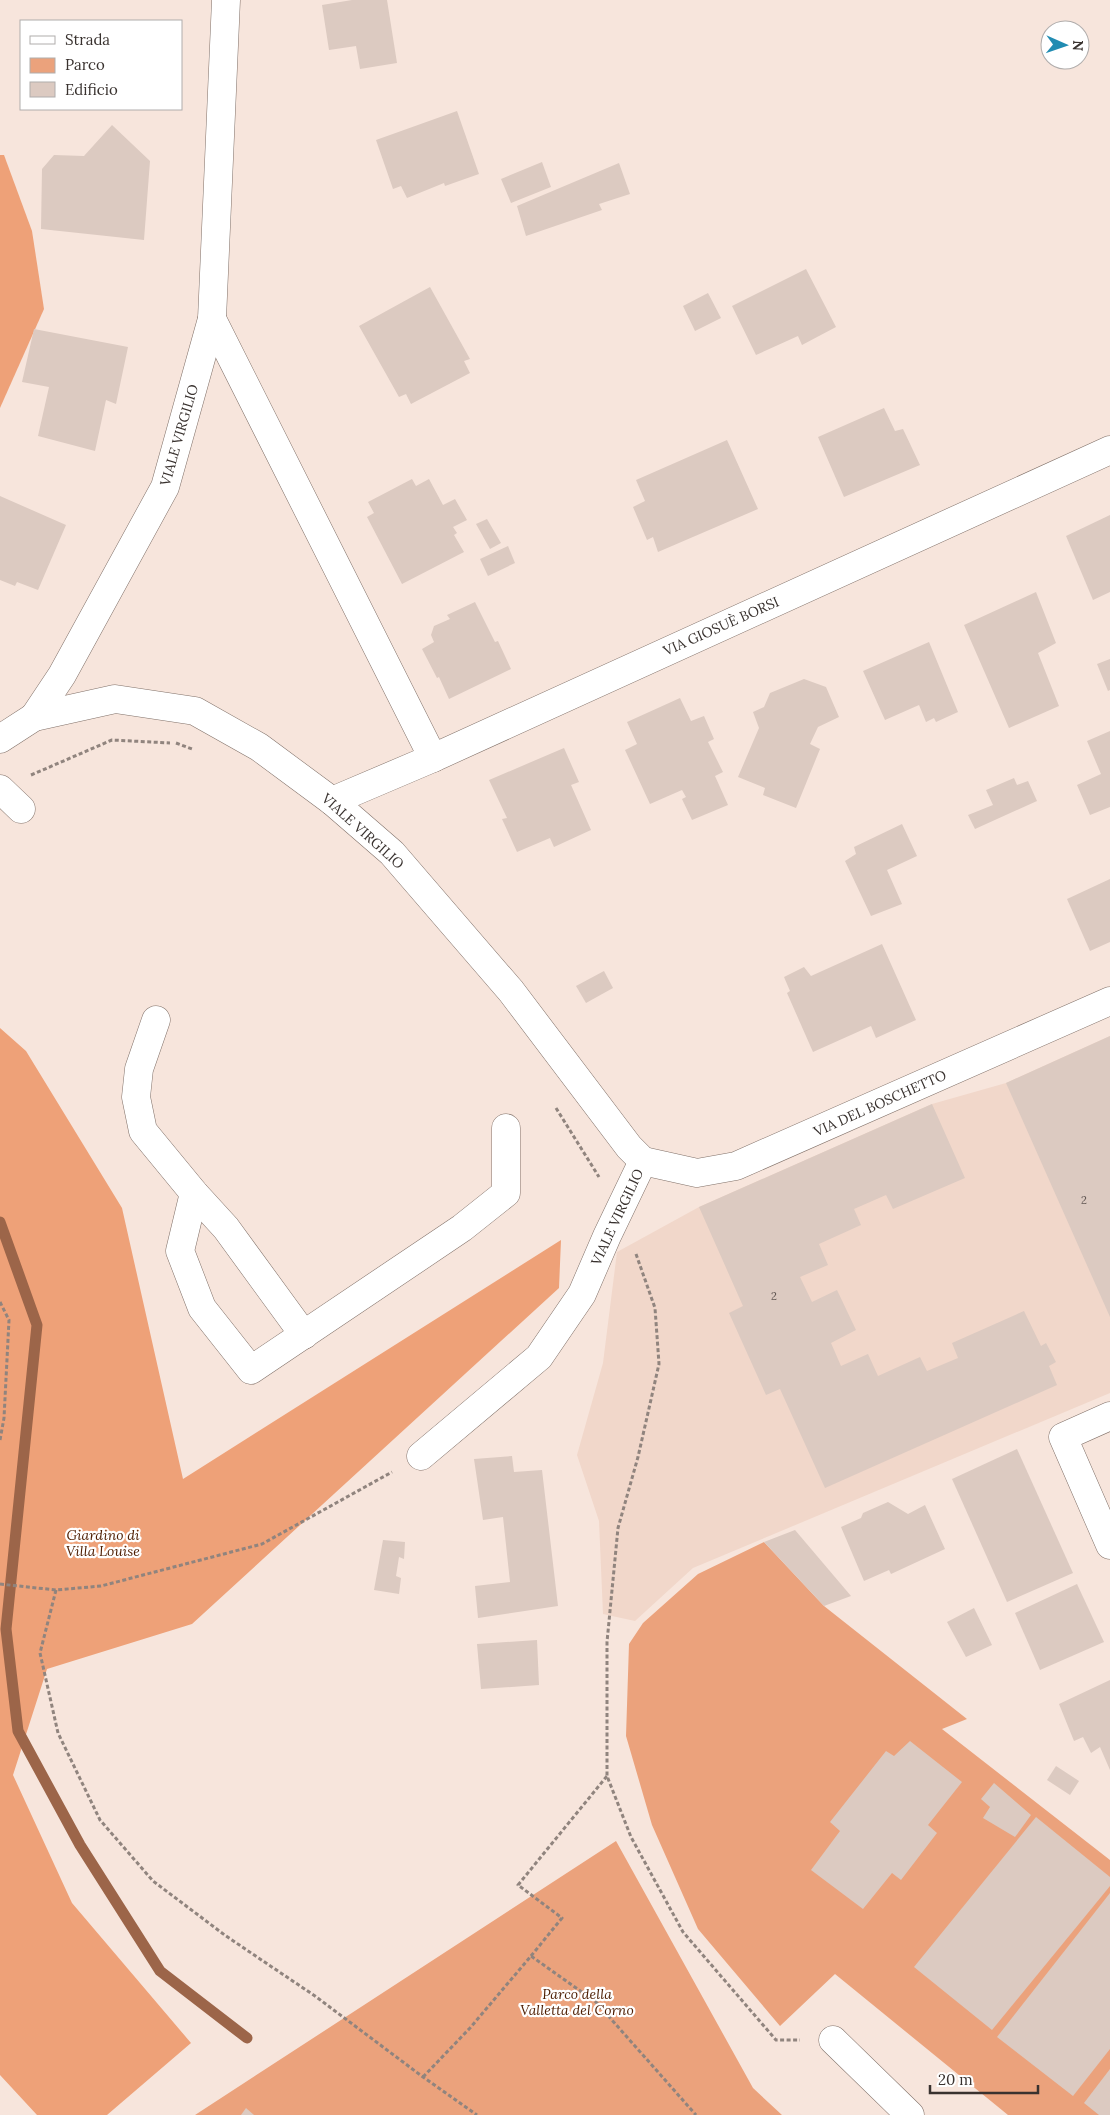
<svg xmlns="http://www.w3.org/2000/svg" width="1110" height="2115" font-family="Lora,serif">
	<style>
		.built { fill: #f1d7ca }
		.green { fill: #eba27c }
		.forest { fill: #eea178 }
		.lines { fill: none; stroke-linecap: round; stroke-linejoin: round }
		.stream { stroke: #9c6549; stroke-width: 11 }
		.building { fill: #dccac1 }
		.minor-casing { stroke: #817169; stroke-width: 29 }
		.path { stroke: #90847e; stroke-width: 3; stroke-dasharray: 4 2.5; stroke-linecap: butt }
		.minor { stroke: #fff; stroke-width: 28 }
		.labels { text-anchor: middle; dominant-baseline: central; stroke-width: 4.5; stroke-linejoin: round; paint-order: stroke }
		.number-label { font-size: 11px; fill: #625854 }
		.street-label { font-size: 14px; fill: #39322f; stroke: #fff }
		.park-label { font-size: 14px; font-style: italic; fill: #4d1d00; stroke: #fff }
	</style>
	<rect width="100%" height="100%" fill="#f7e5dc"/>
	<polygon class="built" points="1110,1036 1110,1393 693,1568 635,1621 603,1614 599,1521 577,1455 603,1363 617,1252 699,1207 932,1104 1006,1083"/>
	<g class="green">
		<polygon points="764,1542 824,1606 967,1719 942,1729 1110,1860 1110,2115 1008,2115 835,1974 780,2026 698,1929 652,1825 626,1736 629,1644 643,1623 698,1574"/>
		<polygon points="616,1841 753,2088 782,2115 195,2115"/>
	</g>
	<g class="forest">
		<polygon points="0,155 4,155 32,231 44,309 0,408"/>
		<polygon points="0,1028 26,1051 122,1208 183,1479 561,1240 559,1288 192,1624 47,1669 13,1775 72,1903 191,2043 107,2115 37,2115 0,2075"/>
	</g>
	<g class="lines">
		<polyline class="stream" points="0,1222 37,1325 6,1629 18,1731 80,1845 160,1971 247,2038"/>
	</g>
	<g class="building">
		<polygon points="352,0 387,0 397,63 360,69 356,46 329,50 322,5"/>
		<polygon points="457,111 479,174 445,186 444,183 407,198 401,186 393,189 376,140"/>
		<polygon points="112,125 150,161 144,240 41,229 42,169 54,155 84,156"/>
		<polygon points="542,162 551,187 511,203 501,179"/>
		<polygon points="619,163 630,194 599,204 602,210 526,236 517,206"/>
		<polygon points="806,269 836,327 802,345 798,336 756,355 732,306"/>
		<polygon points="430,287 470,359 464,361 470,373 411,404 406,394 399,397 359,326"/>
		<polygon points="708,293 721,318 695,331 683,306"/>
		<polygon points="34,329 128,347 116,404 106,400 95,451 38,436 49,387 22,382"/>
		<polygon points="884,408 895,431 903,429 920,465 844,497 818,437"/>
		<polygon points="727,440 758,509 658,552 653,537 647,540 633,507 645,501 636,480"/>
		<polygon points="412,479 416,486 429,479 443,505 455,499 467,520 453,527 457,533 454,535 464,552 402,584 367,517 374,513 368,502"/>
		<polygon points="0,496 66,525 38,590 17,582 15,586 0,580"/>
		<polygon points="1110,515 1110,592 1093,600 1066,536"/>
		<polygon points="487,519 501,543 490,549 476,524"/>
		<polygon points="508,546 515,563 488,576 480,559"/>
		<polygon points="1036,592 1056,643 1038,653 1059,706 1009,728 964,625"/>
		<polygon points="475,602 495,642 498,641 511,669 449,699 439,677 437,678 422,649 434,642 431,635 434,626 450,619 447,615"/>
		<polygon points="929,642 958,712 936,722 934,718 926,722 919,705 885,720 863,671"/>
		<polygon points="1110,659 1110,690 1108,691 1097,664"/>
		<polygon points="804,679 826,687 839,717 818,727 810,744 820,749 796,808 763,795 765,788 738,777 759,728 753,712 764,707 770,693"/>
		<polygon points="680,698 691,721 704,716 714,739 708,742 723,772 715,776 728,805 692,820 682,799 686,797 682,790 650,804 625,750 637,744 627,722"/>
		<polygon points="1110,731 1110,807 1090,815 1077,785 1101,774 1087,741"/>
		<polygon points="564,748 579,782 571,785 591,830 554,847 550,838 517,852 502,819 507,818 489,780"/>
		<polygon points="1014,778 1017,785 1028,781 1037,801 975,829 968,815 993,805 986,790"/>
		<polygon points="902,824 917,856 887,870 902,904 871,916 845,861 856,854 854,847"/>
		<polygon points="1110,879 1110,942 1090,951 1067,899"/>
		<polygon points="882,944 916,1020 876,1038 871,1026 813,1052 787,993 790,991 784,977 804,967 811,976"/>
		<polygon points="604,971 613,988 586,1003 576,986"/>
		<polygon points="1110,1036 1110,1317 1006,1083"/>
		<polygon points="932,1104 965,1178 893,1209 886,1195 854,1209 861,1225 819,1244 828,1265 800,1277 812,1302 837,1290 856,1330 831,1343 841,1366 868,1354 878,1376 920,1357 927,1371 958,1358 952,1343 1024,1311 1041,1346 1046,1343 1056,1362 1049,1366 1057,1385 825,1488 780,1389 766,1395 729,1313 743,1306 699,1207"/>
		<polygon points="1017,1449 1073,1573 1007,1602 952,1479"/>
		<polygon points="512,1456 514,1472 542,1470 558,1606 478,1618 475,1586 510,1582 503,1517 483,1520 474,1459"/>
		<polygon points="888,1502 908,1514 925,1505 945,1549 891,1574 889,1570 864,1581 841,1527 861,1518 863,1513"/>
		<polygon points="795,1530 851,1596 824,1606 764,1542"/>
		<polygon points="383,1540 405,1542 404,1559 399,1557 396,1576 401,1578 399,1594 374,1590"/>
		<polygon points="1077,1584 1104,1642 1040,1670 1015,1613"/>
		<polygon points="974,1608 992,1645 966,1657 947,1622"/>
		<polygon points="537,1640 539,1685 481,1689 477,1644"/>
		<polygon points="1110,1680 1110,1770 1100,1747 1091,1753 1083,1737 1074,1741 1059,1704"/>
		<polygon points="910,1741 962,1782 928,1825 937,1833 901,1880 892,1873 863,1909 811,1870 840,1831 830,1822 886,1751 894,1756"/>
		<polygon points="1056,1766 1079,1781 1070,1795 1047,1780"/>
		<polygon points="994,1783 1031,1815 1015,1837 983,1818 990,1807 981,1799"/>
		<polygon points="1036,1817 1110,1877 1110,1886 992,2030 914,1967"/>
		<polygon points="1110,1893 1110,2049 1073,2096 997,2037"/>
		<polygon points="1110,2069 1110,2115 1099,2115 1084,2103"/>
		<polygon points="246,2108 254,2115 241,2115"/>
	</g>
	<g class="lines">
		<defs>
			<g id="minor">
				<polyline points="212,319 433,758"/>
				<polyline points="34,717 62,675 165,487 212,319 226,0"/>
				<polyline points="0,739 34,717 115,699 195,711 259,747 332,801 392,853 511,991 629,1147 643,1161"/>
				<polyline points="0,789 21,809"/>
				<polyline points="332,801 433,758 1110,450"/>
				<polyline points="156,1020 139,1069 136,1097 143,1131 194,1193 226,1228 304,1335"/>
				<polyline points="643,1161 697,1173 736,1166 1110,1001"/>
				<polyline points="194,1193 180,1251 202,1308 251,1370 462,1228 506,1193 506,1128"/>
				<polyline points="1110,1416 1063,1437 1110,1545"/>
				<polyline points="421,1456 539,1357 582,1294 607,1236 643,1161"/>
				<polyline points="833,2040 910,2115"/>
			</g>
		</defs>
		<use href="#minor" class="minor-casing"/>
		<g class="path">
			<polyline points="176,743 192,749"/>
			<polyline points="31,775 112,740 170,743"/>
			<polyline points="556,1108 599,1177"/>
			<polyline points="636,1254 655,1308 659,1364 638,1457 618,1528 607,1642 607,1776 631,1837 683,1932 776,2040 800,2040"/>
			<polyline points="0,1302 9,1320 4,1418 0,1440"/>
			<polyline points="0,1584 56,1590 101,1586 262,1544 392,1472"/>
			<polyline points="56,1590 40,1653 58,1733 100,1820 153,1881 226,1936 315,1996 423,2077 477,2115"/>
			<polyline points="531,1956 562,1918 518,1885 607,1776"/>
			<polyline points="423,2077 470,2028 531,1956 596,2002 696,2115"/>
		</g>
		<use href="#minor" class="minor"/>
	</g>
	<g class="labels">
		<g class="number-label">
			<text x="1084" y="1200">2</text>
			<text x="774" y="1296">2</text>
		</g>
		<g class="street-label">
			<text transform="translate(179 435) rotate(-74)">VIALE VIRGILIO</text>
			<text transform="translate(721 626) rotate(-24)">VIA GIOSUÈ BORSI</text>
			<text transform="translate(363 831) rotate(42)">VIALE VIRGILIO</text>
			<text transform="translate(880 1103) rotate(-24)">VIA DEL BOSCHETTO</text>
			<text transform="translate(617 1217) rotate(-65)">VIALE VIRGILIO</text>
		</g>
		<g class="park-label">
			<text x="103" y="1535">Giardino di<tspan x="103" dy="16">Villa Louise</tspan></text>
			<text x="577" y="1994">Parco della<tspan x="577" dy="16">Valletta del Corno</tspan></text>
		</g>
	</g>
	<rect x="20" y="20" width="162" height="90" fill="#ffffff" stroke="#b0adac"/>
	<rect x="30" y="36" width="25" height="8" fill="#ffffff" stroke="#b0adac"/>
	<text x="65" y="45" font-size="15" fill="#39322f">Strada</text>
	<rect x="30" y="58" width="25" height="15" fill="#eba27c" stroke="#b0adac"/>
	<text x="65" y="70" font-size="15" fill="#39322f">Parco</text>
	<rect x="30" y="82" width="25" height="15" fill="#dccac1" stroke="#b0adac"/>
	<text x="65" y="95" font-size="15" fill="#39322f">Edificio</text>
	<g transform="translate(1065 45) rotate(92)"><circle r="24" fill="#ffffff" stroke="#b0adac"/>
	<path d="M0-4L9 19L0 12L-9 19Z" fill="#218cb2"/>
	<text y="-8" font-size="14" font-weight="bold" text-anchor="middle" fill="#39322f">N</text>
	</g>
	<path d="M930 2085v8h108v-8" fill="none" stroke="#39322f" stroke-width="2.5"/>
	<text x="938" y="2085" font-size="15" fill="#39322f" stroke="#ffffff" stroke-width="4" paint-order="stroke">20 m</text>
</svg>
